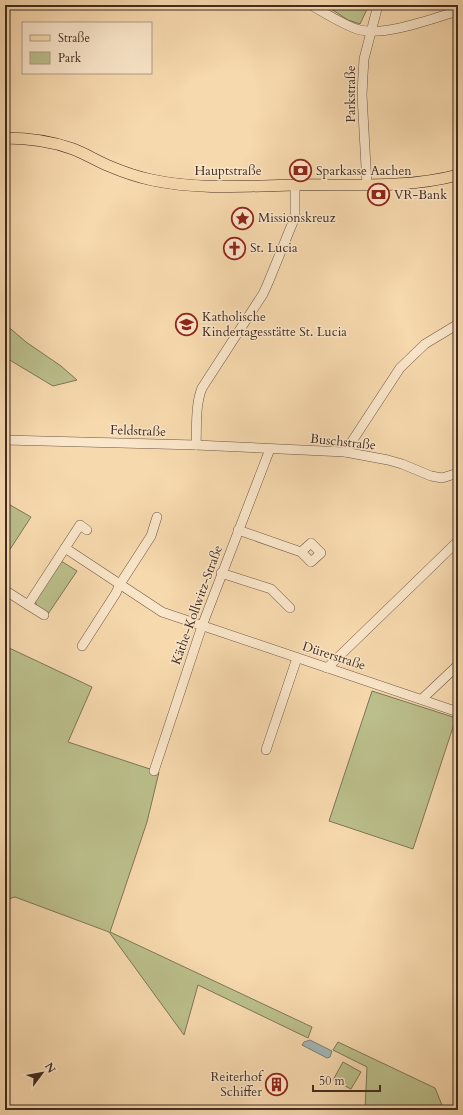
<svg xmlns="http://www.w3.org/2000/svg" width="463" height="1115" font-family="Cardo,serif">
	<style>
		.green { fill: #bbbf8b; stroke: #7e7556 }
		.water { fill: #a2b7b6; stroke: #7b7f7a }
		.lines { fill: none; stroke-linecap: round; stroke-linejoin: round }
		.minor-casing { stroke: #6e5644; stroke-width: 10 }
		.major-casing { stroke: #412b20; stroke-width: 12 }
		.minor { stroke: #fae6ca; stroke-width: 9 }
		.major { stroke: #f7d9ae; stroke-width: 11 }
		.labels { text-anchor: middle; dominant-baseline: central; stroke-width: 3; stroke-linejoin: round; paint-order: stroke }
		.street-label { font-size: 13px; fill: #412b20; stroke: #fae6ca }
		.poi-label { font-size: 13px; fill: #412b20; stroke: #fae6ca; text-anchor: start }
	</style>
	<rect width="100%" height="100%" fill="#f7d9ae"/>
	<filter id="stains"><feTurbulence type="fractalNoise" baseFrequency=".005" numOctaves="4"/><feColorMatrix values="0 0 0 0 .2 0 0 0 0 .09 0 0 0 0 .02 0 0 0 .5 -.17"/></filter>
	<radialGradient id="worn" r=".72"><stop offset=".6" stop-color="#630" stop-opacity="0"/><stop offset="1" stop-color="#630" stop-opacity=".3"/></radialGradient>
	<g class="green">
		<polygon points="325,5 369,5 360,24 348,20"/>
		<polygon points="5,324 26,342 61,366 77,380 53,386 8,359 5,357"/>
		<polygon points="5,502 31,517 5,557"/>
		<polygon points="61,561 77,571 48,614 37,606 35,601"/>
		<polygon points="5,646 92,687 68,742 159,772 147,822 110,932 312,1027 308,1038 198,985 184,1035 109,932 15,897 5,900"/>
		<polygon points="372,691 456,718 413,849 329,821"/>
		<polygon points="338,1042 435,1088 444,1110 365,1110 367,1067 333,1050"/>
		<polygon points="343,1062 361,1072 351,1089 333,1080"/>
	</g>
	<polygon class="water" points="310,1040 332,1051 330,1057 327,1058 302,1045 304,1042"/>
	<g class="lines">
		<defs>
			<g id="minor">
				<path d="M311,5C323,12 347,27 360,30C386,36 431,19 458,11"/>
				<polyline points="367,185 362,95 363,75 364,59 378,5"/>
				<polyline points="5,440 196,445 345,452 388,460 402,464 431,476 442,478 458,473"/>
				<path d="M196,445C197,427 195,405 202,388L263,294L268,283L295,217V185"/>
				<polyline points="345,452 400,368 425,344 458,324"/>
				<polyline points="238,530 301,552 311,562 321,553 311,543 301,552"/>
				<polyline points="65,548 162,612 458,712"/>
				<polyline points="221,573 271,589 290,608"/>
				<polyline points="6,591 28,605 80,525 87,530"/>
				<polyline points="28,605 44,615"/>
				<polyline points="82,646 116,593 120,584 151,536 157,517"/>
				<polyline points="327,668 458,541"/>
				<polyline points="422,699 458,665"/>
				<polyline points="266,750 297,658"/>
				<polyline points="154,771 202,626 270,449"/>
			</g>
			<path id="major" d="M5,138C29,138 51,141 73,149C86,154 97,161 109,166C123,172 138,177 152,180C199,190 248,186 295,185C349,184 405,189 458,175"/>
		</defs>
		<use href="#minor" class="minor-casing"/>
		<use href="#major" class="major-casing"/>
		<use href="#minor" class="minor"/>
		<use href="#major" class="major"/>
	</g>
	<defs>
		<symbol id="bank-ring" viewBox="-11 -11 22 22"><circle r="9.5" fill="#fae6ca" stroke="#8f2418" stroke-width="1.5"/><path d="M-6-4H6V4H-6ZM0-2.3a2.3 2.3 0 1 0 0 4.6a2.3 2.3 0 1 0 0-4.6Z" fill="#8f2418"/></symbol>
		<symbol id="sight-ring" viewBox="-11 -11 22 22"><circle r="9.5" fill="#fae6ca" stroke="#8f2418" stroke-width="1.5"/><path d="M0-6L1.8-2.2L6-1.7L2.9 1.2L3.7 5.4L0 3.3L-3.7 5.4L-2.9 1.2L-6-1.7L-1.8-2.2Z" fill="#8f2418"/></symbol>
		<symbol id="church-ring" viewBox="-11 -11 22 22"><circle r="9.5" fill="#fae6ca" stroke="#8f2418" stroke-width="1.5"/><path d="M-1.2-6h2.4v3.5h3.3v2.4h-3.3V6h-2.4V-.1h-3.3v-2.4h3.3Z" fill="#8f2418"/></symbol>
		<symbol id="school-ring" viewBox="-11 -11 22 22"><circle r="9.5" fill="#fae6ca" stroke="#8f2418" stroke-width="1.5"/><path d="M0-5L7-2L0 1L-7-2ZM-4 1L0 2.5L4 1V4Q0 6-4 4Z" fill="#8f2418"/></symbol>
		<symbol id="building-ring" viewBox="-11 -11 22 22"><circle r="9.5" fill="#fae6ca" stroke="#8f2418" stroke-width="1.5"/><path d="M-4-6H4V6H1V3H-1V6H-4ZM-2.5-4.3h1.7v1.8h-1.7ZM.8-4.3h1.7v1.8H.8ZM-2.5-1h1.7V.8h-1.7ZM.8-1h1.7V.8H.8Z" fill="#8f2418"/></symbol>
	</defs>
	<g fill-rule="evenodd">
		<use href="#bank-ring" x="288" y="158" width="25" height="25"/>
		<use href="#bank-ring" x="366" y="182" width="25" height="25"/>
		<use href="#sight-ring" x="230" y="206" width="25" height="25"/>
		<use href="#church-ring" x="222" y="236" width="25" height="25"/>
		<use href="#school-ring" x="174" y="312" width="25" height="25"/>
		<use href="#building-ring" x="264" y="1072" width="25" height="25"/>
	</g>
	<g class="labels">
		<g class="street-label">
			<text transform="translate(351 94) rotate(-90)">Parkstraße</text>
			<text x="228" y="171">Hauptstraße</text>
			<text transform="translate(138 431) rotate(2)">Feldstraße</text>
			<text transform="translate(343 442) rotate(6)">Buschstraße</text>
			<text transform="translate(197 605) rotate(-70)">Käthe-Kollwitz-Straße</text>
			<text transform="translate(334 656) rotate(18)">Dürerstraße</text>
		</g>
		<g class="poi-label">
			<text x="316" y="171">Sparkasse Aachen</text>
			<text x="394" y="195">VR-Bank</text>
			<text x="258" y="218">Missionskreuz</text>
			<text x="250" y="248">St. Lucia</text>
			<text x="202" y="317">Katholische<tspan x="202" dy="15">Kindertagesstätte St. Lucia</tspan></text>
			<text x="262" y="1077" text-anchor="end">Reiterhof<tspan x="262" dy="15">Schiffer</tspan></text>
		</g>
	</g>
	<rect width="463" height="1115" fill="none" stroke="#f7d9ae" stroke-width="20"/>
	<rect x="6" y="6" width="451" height="1103" fill="none" stroke="#412b20" stroke-width="2"/>
	<rect x="10" y="10" width="443" height="1095" fill="none" stroke="#412b20"/>
	<rect x="22" y="22" width="130" height="52" fill="#fae6ca" stroke="#b09b86"/>
	<rect x="30" y="35" width="20" height="6" fill="#f7d9ae" stroke="#b09b86"/>
	<text x="58" y="42" font-size="12" fill="#412b20">Straße</text>
	<rect x="30" y="52" width="20" height="12" fill="#bbbf8b" stroke="#b09b86"/>
	<text x="58" y="62" font-size="12" fill="#412b20">Park</text>
	<g transform="translate(42 1073) rotate(58)" stroke="#fae6ca" stroke-width="3" paint-order="stroke">
	<path d="M0-3L7 15L0 10L-7 15Z" fill="#412b20"/>
	<text y="-6" font-size="11" font-weight="bold" text-anchor="middle" fill="#412b20">N</text>
	</g>
	<path d="M313 1085v6h67v-6" fill="none" stroke="#412b20" stroke-width="2"/>
	<text x="319" y="1085" font-size="12" fill="#412b20" stroke="#fae6ca" stroke-width="3" paint-order="stroke">50 m</text>
	<rect width="100%" height="100%" filter="url(#stains)"/>
	<rect width="100%" height="100%" fill="url(#worn)"/>
</svg>
